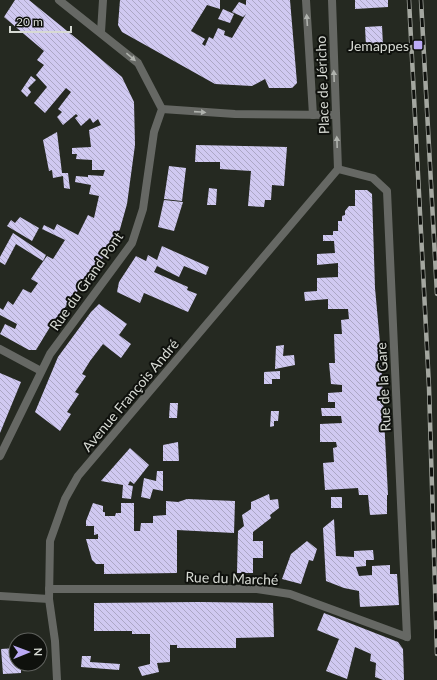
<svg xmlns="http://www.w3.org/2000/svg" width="437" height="680" font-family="Lato,sans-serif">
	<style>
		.building { fill: url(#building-back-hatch) }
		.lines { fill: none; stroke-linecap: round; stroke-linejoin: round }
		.service { stroke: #666864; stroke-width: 8 }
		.minor { stroke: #666864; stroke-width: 8 }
		.rail-casing { stroke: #a4a7a0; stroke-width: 4.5 }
		.rail { stroke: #0f110d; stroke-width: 3; stroke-dasharray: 9; stroke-linecap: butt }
		.oneway { fill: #afb2ad }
		.poi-dot { fill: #bbaaf6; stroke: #0f110d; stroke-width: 1.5 }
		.labels { text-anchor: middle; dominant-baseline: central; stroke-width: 4; stroke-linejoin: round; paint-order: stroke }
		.poi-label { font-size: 14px; fill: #d7dad4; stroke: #0f110d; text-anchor: end }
		.street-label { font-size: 14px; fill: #d7dad4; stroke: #0f110d }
	</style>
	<defs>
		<pattern id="building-back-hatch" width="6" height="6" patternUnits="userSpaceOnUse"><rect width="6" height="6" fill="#d0c9f1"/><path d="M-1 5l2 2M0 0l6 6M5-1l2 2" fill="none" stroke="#aca7c5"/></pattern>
	</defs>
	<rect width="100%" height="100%" fill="#252921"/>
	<g class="building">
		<polygon points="15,0 29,0 82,43 122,77 134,102 135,145 127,204 120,229 109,250 50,327 36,350 29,350 0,334 5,324 15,329 17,324 0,315 0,308 3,310 8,301 13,305 23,289 31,293 38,283 31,279 37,270 47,256 53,259 65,240 42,229 44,225 54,230 57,224 78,235 88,215 94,218 99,196 89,194 91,185 75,182 76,176 88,177 88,175 103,176 105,170 92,170 92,160 76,159 77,154 72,154 72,148 91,147 89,130 101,125 98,119 93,123 90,118 81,126 75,118 78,116 76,114 63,125 57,117 62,112 58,109 71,92 66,88 45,113 34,103 47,87 36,75 44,65 37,60 44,51 4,17"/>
		<polygon points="120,0 220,0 220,9 207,5 191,31 205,39 202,44 205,46 209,37 213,39 218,28 225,31 224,35 232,38 246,14 243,17 232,12 239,2 246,5 246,0 290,0 297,83 292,88 269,88 265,79 252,86 215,84 122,32 118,25"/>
		<polygon points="355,0 388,0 388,7 355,9"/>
		<polygon points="223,9 234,14 230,23 218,19"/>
		<polygon points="382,26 383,45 366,46 365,27"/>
		<polygon points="31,76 36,80 28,88 31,92 27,97 21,91"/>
		<polygon points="57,132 62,173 68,173 70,189 64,188 63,176 53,178 52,170 49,171 43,140"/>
		<polygon points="196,145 287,147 284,186 272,185 271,200 265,200 264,207 248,206 251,171 220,169 220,162 195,162"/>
		<polygon points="169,166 186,168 182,201 164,199"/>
		<polygon points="209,188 217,189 216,205 207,205"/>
		<polygon points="355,190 367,190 372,194 375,288 380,343 378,343 378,360 381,360 388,495 387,495 387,514 370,515 368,495 359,495 358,488 325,490 323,463 334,462 333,448 337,447 336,442 320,442 320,424 342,423 341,416 322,416 321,408 335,408 335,402 328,402 328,393 342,392 342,385 331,384 329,363 335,363 334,334 342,334 341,320 349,319 348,309 328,309 328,299 305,301 304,292 317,291 317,278 338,277 338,263 317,265 317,254 335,253 334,241 323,241 323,235 333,235 333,231 338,231 338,221 342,221 342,216 345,215 345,211 349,206 355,206"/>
		<polygon points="164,200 183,202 174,231 158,227"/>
		<polygon points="20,217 39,228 32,241 7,226 11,220 15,223"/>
		<polygon points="13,233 46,255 43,261 16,244 5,265 0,262 0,257"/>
		<polygon points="162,246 209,267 206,275 184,266 179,277 157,266 154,272 188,287 187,290 197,294 188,312 144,293 140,303 117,292 119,282 136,256 146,261 148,255 157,260"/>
		<polygon points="99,304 127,324 119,335 131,344 121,358 103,344 90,361 82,374 86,376 75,392 79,394 67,412 71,414 60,431 35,412 58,357 91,312"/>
		<polygon points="284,345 283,356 294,355 295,365 275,369 276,346"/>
		<polygon points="280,371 280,379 272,379 272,384 264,384 264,372"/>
		<polygon points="0,373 21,382 0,433"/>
		<polygon points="170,403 178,403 177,418 169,418"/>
		<polygon points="271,411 279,411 278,421 274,421 274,426 270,427"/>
		<polygon points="178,442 179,461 163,461 163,445"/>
		<polygon points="130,448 149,465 134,484 130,481 128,485 133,486 131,499 122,498 123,485 101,481"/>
		<polygon points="157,471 163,471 163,491 153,489 150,499 141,497 144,478 156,481"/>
		<polygon points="269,494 270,500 278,499 279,508 270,515 271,518 253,532 253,541 263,541 263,558 253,558 253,573 237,573 238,531 244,526 242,515 251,509 251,502"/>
		<rect x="331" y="497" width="11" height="11"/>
		<polygon points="187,499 235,501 234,533 177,530 177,573 104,574 104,564 96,564 92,560 86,539 98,539 98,534 94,535 94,526 86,526 86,521 93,503 103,506 103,512 105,512 105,516 115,516 116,513 121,513 121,503 134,503 134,531 140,531 141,523 153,523 153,516 166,515 166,501 178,502"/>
		<polygon points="334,519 336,556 354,557 354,551 373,550 374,560 366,560 366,566 356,567 359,576 372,575 372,566 390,565 390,574 397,574 399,605 360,607 359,591 344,588 326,581 323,528"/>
		<polygon points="307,541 317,549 313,561 309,560 301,584 282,579 291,554"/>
		<polygon points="199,602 273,603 274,637 236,638 236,648 177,648 177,645 170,645 170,662 157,663 159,672 142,676 138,667 150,664 150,634 132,634 132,631 94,631 94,603"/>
		<polygon points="324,613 398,642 403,649 404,680 383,680 375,677 376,663 370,661 371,654 355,647 347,679 326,671 339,639 317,630"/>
		<polygon points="16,648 16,664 21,664 21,673 3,674 1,649"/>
		<polygon points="82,656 91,656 90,662 120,664 119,670 81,667"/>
	</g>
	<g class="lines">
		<polyline class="service" points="338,169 373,178 387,191 407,637"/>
		<g class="minor">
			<polyline points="306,0 313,115"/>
			<polyline points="101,32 103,0"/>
			<polyline points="162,109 235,114 336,115"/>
			<polyline points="0,349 41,371"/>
			<polyline points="0,456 50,354 132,243 143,209 154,132 162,109 138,63 59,0"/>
			<polyline points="49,589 257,589 290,594 407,637"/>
			<polyline points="0,596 49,599"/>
			<polyline points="57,680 55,641 49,599 50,541 65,499 78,476 338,169 332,0"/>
		</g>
		<defs>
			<g id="rail">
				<polyline points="409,0 429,387 437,654"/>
				<polyline points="421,0 437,294"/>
			</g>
		</defs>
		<use href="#rail" class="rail-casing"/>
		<use href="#rail" class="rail"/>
	</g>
	<defs><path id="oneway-solid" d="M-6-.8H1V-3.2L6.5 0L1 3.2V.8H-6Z"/></defs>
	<g class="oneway">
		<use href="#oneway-solid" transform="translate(307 20) rotate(-94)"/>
		<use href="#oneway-solid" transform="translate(131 57) rotate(40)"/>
		<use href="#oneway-solid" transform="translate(334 76) rotate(-92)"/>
		<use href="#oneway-solid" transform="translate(200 112) rotate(4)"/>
		<use href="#oneway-solid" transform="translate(337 142) rotate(-92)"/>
	</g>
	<rect class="poi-dot" x="413" y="40" width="10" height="10" rx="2"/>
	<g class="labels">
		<g class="poi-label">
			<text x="409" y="45">Jemappes</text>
		</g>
		<g class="street-label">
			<text transform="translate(322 85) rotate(-92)">Place de Jéricho</text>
			<text transform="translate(86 281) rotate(-55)">Rue du Grand Pont</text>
			<text transform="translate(383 387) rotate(-93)">Rue de la Gare</text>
			<text transform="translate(130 395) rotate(-50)">Avenue François André</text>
			<text transform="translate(232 578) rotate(2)">Rue du Marché</text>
		</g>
	</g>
	<g transform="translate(28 652) rotate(89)"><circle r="19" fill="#0f110d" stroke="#5f615d"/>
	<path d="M0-3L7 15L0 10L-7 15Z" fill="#bbaaf6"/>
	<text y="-6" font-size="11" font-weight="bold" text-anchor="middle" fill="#d7dad4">N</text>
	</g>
	<path d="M10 26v6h61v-6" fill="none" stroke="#d7dad4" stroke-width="2"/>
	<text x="16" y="26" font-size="12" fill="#d7dad4" stroke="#0f110d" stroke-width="3" paint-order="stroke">20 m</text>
</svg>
